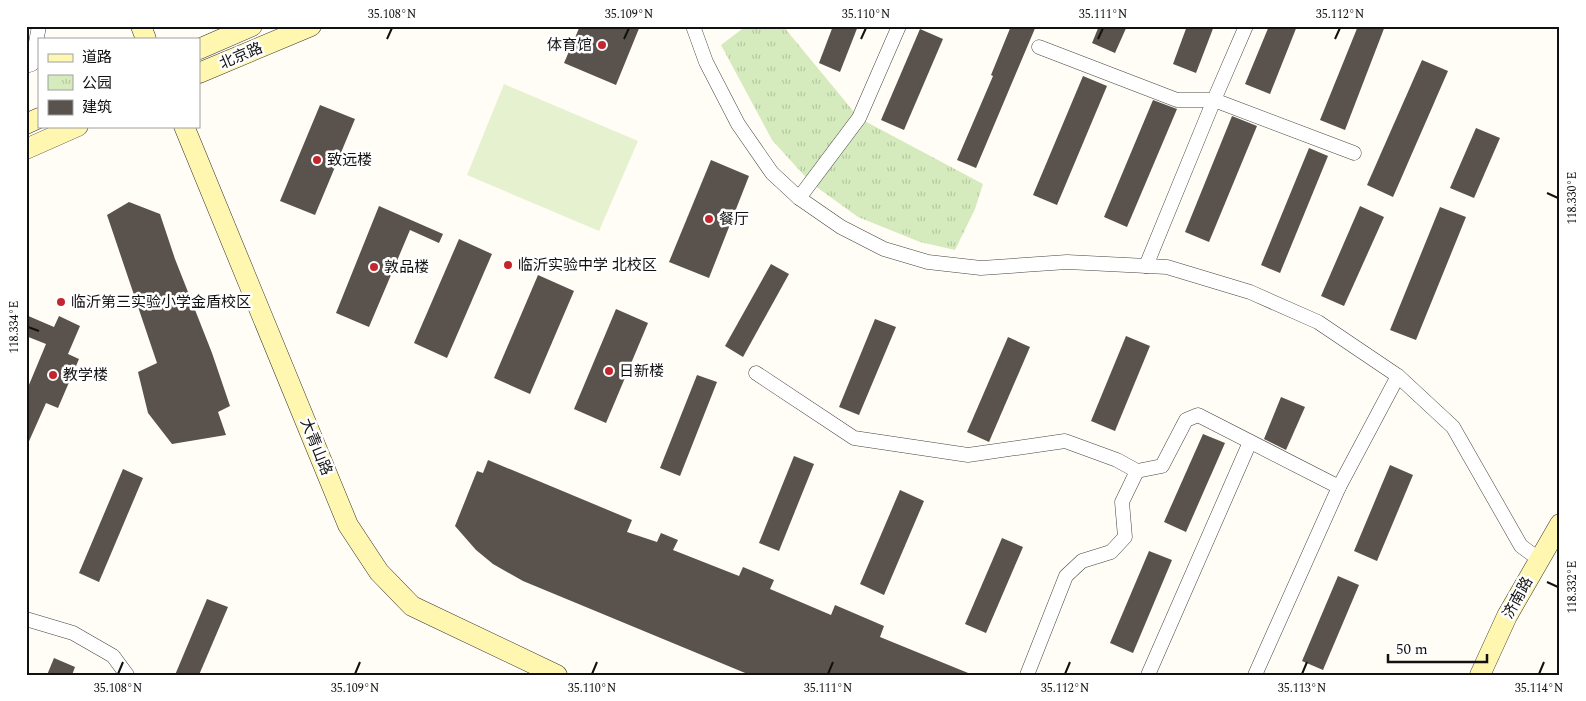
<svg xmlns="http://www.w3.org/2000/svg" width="1586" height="701" font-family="Spectral,'Noto Sans SC',serif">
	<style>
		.park { fill: url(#park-tufts) }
		.pitch { fill: #e6f2cf }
		.building { fill: #5a524d }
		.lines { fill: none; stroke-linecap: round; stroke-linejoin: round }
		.street-casing { stroke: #444; stroke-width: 15 }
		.secondary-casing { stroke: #333; stroke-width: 21 }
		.street { stroke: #fff; stroke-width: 14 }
		.secondary { stroke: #fff6b0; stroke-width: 20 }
		.ticks { fill: none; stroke: #111; stroke-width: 2 }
		.poi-dot { fill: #c4262e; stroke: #fff; stroke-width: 2 }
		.labels { text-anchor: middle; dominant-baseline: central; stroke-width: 5; stroke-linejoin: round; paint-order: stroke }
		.poi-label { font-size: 15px; fill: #111; stroke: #fff; text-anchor: start }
		.street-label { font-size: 15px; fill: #111; stroke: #fff }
		.neatline { fill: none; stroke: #111; stroke-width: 2 }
		.ticks-label { font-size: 12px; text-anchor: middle; fill: #111 }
	</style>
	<defs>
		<pattern id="park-tufts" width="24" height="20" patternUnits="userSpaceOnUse" patternTransform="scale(1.25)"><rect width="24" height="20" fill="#d5ebbd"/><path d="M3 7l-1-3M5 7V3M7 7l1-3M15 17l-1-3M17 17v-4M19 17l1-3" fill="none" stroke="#b6c8a1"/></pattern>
	</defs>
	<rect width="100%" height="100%" fill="#fffdf5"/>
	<polygon class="park" points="746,26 783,26 859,118 983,184 975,209 955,250 920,242 858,217 811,183 772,140 721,45"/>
	<polygon class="pitch" points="504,84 638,141 599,231 467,175"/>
	<g class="building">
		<polygon points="580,26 640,26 616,85 564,63"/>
		<polygon points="833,26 858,26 840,72 819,63"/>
		<polygon points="1011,26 1036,26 976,168 957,160 993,76 991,75"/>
		<polygon points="1099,26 1127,26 1115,53 1092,43"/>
		<polygon points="1187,26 1214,26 1196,73 1173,64"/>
		<polygon points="1269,26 1297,26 1270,94 1245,84"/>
		<polygon points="1358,26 1385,26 1345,130 1320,120"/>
		<polygon points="920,29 943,39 904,130 881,120"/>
		<polygon points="1422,60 1448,71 1393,197 1367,185"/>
		<polygon points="1083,76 1107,86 1057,205 1033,195"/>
		<polygon points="1153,100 1177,109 1127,227 1104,217"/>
		<polygon points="320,105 355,119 315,215 280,201"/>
		<polygon points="1232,116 1257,126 1209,242 1185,232"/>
		<polygon points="1476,128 1500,138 1474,198 1450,188"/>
		<polygon points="1309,148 1328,156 1280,273 1261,265"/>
		<polygon points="711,160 749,176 709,278 669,262"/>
		<polygon points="129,202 160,214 175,259 212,353 230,406 218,412 226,435 172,444 148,413 138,372 157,363 107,215"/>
		<polygon points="379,206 443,234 439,243 410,230 369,327 336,313"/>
		<polygon points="1360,206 1384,217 1344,306 1321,296"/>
		<polygon points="1440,207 1466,217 1416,340 1390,330"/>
		<polygon points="459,239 492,254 447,358 414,343"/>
		<polygon points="771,264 789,274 743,357 725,346"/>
		<polygon points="538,275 574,291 530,394 494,378"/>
		<polygon points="616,309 648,323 606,423 574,409"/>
		<polygon points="26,315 54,327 59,316 80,326 68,354 79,359 58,408 46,403 26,448 26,392 46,344 26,336"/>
		<polygon points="875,319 896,327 859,415 839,407"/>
		<polygon points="1126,336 1150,346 1115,431 1091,421"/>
		<polygon points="1008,337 1030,347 989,442 967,432"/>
		<polygon points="697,375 717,382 680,476 660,468"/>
		<polygon points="1281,397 1305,407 1286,450 1264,439"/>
		<polygon points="1203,434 1225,443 1186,532 1164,522"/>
		<polygon points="794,456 814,464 779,551 759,543"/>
		<polygon points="488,460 632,520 627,532 657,542 661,533 678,540 673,550 739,576 743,567 774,580 770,589 831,615 835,605 884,626 880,637 973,675 750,675 523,581 493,564 476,550 455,526 477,471 483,473"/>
		<polygon points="1390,465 1413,475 1377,561 1354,551"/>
		<polygon points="123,469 143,478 99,582 79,573"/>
		<polygon points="900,490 924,501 884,595 860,584"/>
		<polygon points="1002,538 1023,547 986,633 965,624"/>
		<polygon points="1149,551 1172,560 1133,653 1110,643"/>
		<polygon points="1338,576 1359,585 1323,670 1302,661"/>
		<polygon points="207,599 228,607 199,675 175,675"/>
		<polygon points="54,658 75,667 72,675 47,675"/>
	</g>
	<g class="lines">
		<defs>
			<g id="street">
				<polyline points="693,26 706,62 738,124 772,173 799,198 841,227 884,249 928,262 981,268 1067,262 1167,267 1250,292 1318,322 1398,376 1453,427 1521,546 1540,560"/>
				<polyline points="1039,47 1177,100 1214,100 1354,153"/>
				<polyline points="26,66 32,64 39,26"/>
				<polyline points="799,198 859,118 899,26"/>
				<polyline points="1146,266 1214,100 1246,26"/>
				<polyline points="756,373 854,438 968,455 1065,441 1117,460 1137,471 1162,466 1186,420 1198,415 1339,487"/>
				<polyline points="26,619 73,633 113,656 127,675"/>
				<polyline points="1027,675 1066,576 1082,561 1111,552 1125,537 1122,502 1137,471"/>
				<polyline points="1148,675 1250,442"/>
				<polyline points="1255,675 1339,487 1398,376"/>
			</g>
			<g id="secondary">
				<polyline points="141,26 146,39"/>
				<polyline points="199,49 252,26"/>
				<polyline points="199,73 311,26"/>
				<polyline points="26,124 39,118"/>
				<polyline points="184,126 348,525 379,572 412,606 557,675"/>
				<polyline points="26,149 78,126"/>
				<polyline points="1480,675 1507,616 1560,524"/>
			</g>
		</defs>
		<use href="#street" class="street-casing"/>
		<use href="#secondary" class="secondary-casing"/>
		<use href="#street" class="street"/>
		<use href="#secondary" class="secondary"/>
	</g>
	<path class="ticks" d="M387,39L392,28M624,39L629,28M861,39L866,28M1098,39L1103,28M1335,39L1340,28M1547,193L1558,198M28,327L39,331M1547,582L1558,587M118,674L123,662M355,674L360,662M592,674L597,662M828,674L833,662M1065,674L1070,662M1302,674L1307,662M1539,674L1544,662"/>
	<g class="poi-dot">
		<circle cx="602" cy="45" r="5"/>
		<circle cx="317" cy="160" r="5"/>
		<circle cx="709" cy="219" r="5"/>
		<circle cx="508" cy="265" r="5"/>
		<circle cx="374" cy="267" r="5"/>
		<circle cx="61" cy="302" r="5"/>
		<circle cx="609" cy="371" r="5"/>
		<circle cx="53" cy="375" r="5"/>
	</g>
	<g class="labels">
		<g class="poi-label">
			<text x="592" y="45" text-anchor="end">体育馆</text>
			<text x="327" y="160">致远楼</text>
			<text x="719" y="219">餐厅</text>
			<text x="518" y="265">临沂实验中学 北校区</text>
			<text x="384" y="267">敦品楼</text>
			<text x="71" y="302">临沂第三实验小学金盾校区</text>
			<text x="619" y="371">日新楼</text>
			<text x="63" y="375">教学楼</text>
		</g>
		<g class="street-label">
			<text transform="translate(241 56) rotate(-23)">北京路</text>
			<text transform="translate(316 447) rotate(68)">大青山路</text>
			<text transform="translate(1518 598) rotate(-61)">济南路</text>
		</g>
	</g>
	<rect width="1586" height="701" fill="none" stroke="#ffffff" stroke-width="55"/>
	<rect x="38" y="38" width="162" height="90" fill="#ffffff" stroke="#a0a0a0"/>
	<rect x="48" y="54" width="25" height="8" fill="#fff6b0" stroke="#a0a0a0"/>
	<text x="82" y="62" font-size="15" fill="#111111">道路</text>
	<rect x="48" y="75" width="25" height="15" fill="url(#park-tufts)" stroke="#a0a0a0"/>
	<text x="82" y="88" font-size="15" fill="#111111">公园</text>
	<rect x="48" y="100" width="25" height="15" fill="#5a524d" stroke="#a0a0a0"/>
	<text x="82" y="112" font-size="15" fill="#111111">建筑</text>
	<path d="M1388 654v8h99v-8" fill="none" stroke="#111111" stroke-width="2.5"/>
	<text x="1396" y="654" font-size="15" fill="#111111" stroke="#ffffff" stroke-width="4" paint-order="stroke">50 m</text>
	<rect x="28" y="28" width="1530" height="646" class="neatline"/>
	<g class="ticks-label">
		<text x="392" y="18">35.108°N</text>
		<text x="629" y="18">35.109°N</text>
		<text x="866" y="18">35.110°N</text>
		<text x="1103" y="18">35.111°N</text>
		<text x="1340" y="18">35.112°N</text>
		<text transform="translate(1572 198) rotate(-90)" y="4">118.330°E</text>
		<text transform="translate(14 327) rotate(-90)" y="4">118.334°E</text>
		<text transform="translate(1572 587) rotate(-90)" y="4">118.332°E</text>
		<text x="118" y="692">35.108°N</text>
		<text x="355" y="692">35.109°N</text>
		<text x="592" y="692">35.110°N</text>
		<text x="828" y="692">35.111°N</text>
		<text x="1065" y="692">35.112°N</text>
		<text x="1302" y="692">35.113°N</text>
		<text x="1539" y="692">35.114°N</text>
	</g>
</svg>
